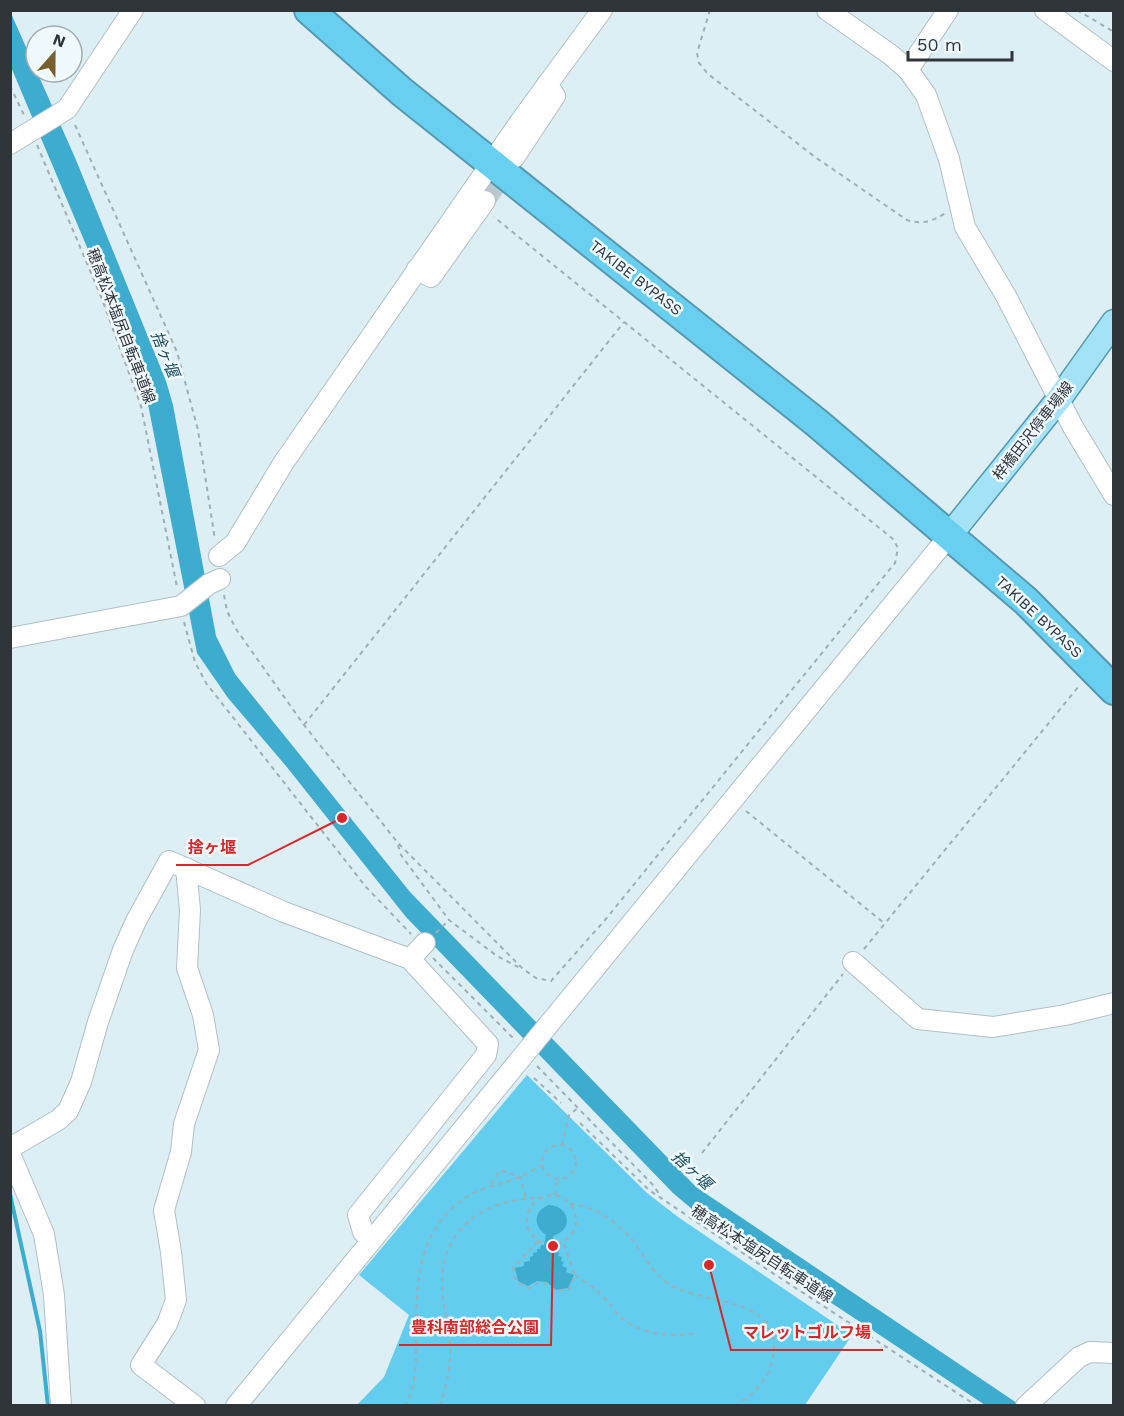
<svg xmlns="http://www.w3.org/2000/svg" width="1124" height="1416" font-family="'Work Sans','Noto Sans JP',sans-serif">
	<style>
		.green { fill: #62cdef }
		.water { fill: #3dacce }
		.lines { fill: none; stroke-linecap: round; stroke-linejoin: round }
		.stream { stroke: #3dacce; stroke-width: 4 }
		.minor-tunnel { stroke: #bac9ce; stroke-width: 20; stroke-dasharray: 20 10; stroke-linecap: butt }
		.minor-casing { stroke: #b0c0c6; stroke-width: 22 }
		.major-casing { stroke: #5499b0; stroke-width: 27 }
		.highway-casing { stroke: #5499b0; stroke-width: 32 }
		.path { stroke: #a1aeb3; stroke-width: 2; stroke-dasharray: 4.5 4.5; stroke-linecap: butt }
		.minor { stroke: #fff; stroke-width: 20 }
		.major { stroke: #a4e2f7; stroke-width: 24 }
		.highway { stroke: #68cff1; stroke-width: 28 }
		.labels { text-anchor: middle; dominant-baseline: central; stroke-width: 5; stroke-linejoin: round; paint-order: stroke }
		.street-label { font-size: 15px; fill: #2f3538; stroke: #f0fafe }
		.water-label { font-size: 16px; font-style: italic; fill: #204e5d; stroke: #f0fafe }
		.leader { fill: none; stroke: #d62828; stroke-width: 2 }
		.callout-dot { fill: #d62828; stroke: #f0fafe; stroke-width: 2 }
		.callout-label { font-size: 16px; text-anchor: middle; font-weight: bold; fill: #d62828; stroke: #f0fafe; stroke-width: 5; stroke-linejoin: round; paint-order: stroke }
	</style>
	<rect width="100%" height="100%" fill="#ddeef4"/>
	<polygon class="green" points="527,1075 647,1193 678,1217 852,1335 805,1405 356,1406 384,1377 409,1315 359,1275"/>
	<g class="water">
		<polygon points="10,11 76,160 166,381 173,405 216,636 235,674 410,892 696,1187 1020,1405 985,1405 699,1215 673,1193 406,917 286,766 228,698 197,653 146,394 89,252 11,67"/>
		<path d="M549,1205C570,1206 574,1230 553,1236L552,1246L555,1247V1251L559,1252L558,1256L562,1257L561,1261L564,1262L562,1266L567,1268L566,1272L574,1275L568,1288L556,1290L547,1282L537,1281L528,1286L518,1281L515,1268L524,1266V1262L530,1261V1257L533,1256V1253L537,1252V1249H540L541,1245H544L546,1235C533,1226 533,1211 549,1205Z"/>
	</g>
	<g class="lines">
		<polyline class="stream" points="10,1194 40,1331 48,1406"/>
		<polyline class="minor-tunnel" points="485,201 511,163"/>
		<defs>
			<g id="minor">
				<polyline points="827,10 891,55 908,70 926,95 949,159 965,227 1006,296 1073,427 1114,495"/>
				<polyline points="1045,10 1114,61"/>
				<polyline points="908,70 948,10"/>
				<polyline points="10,144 67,109 133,10"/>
				<polyline points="514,158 555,96 547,84"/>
				<polyline points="417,269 431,277 485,201"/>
				<polyline points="219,556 235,543 284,462 522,119 602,10"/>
				<polyline points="10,638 181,606 209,584 220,579"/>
				<polyline points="186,868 190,910 187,968 203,1015 209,1050 184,1124 181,1152 164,1210 171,1252 176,1300 167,1324 141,1365 195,1406"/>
				<polyline points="410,959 425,943"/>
				<polyline points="853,962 918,1019 993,1027 1065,1015 1114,1003"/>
				<polyline points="10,1148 58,1120 68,1111 81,1082 98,1022 123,950 136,921 169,861 284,912 410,959 488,1044 486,1055 358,1215 363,1232 371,1240"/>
				<polyline points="10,1154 44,1234 54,1295 61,1406"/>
				<polyline points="236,1406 949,536"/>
				<polyline points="1026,1406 1079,1357 1090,1352 1114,1353"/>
			</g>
			<polyline id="major" points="949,536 1059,399 1114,322"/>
			<polyline id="highway" points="309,10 402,92 817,423 1026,601 1114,690"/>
		</defs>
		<use href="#minor" class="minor-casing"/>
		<use href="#major" class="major-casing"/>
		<use href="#highway" class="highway-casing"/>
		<g class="path">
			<path d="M710,10L697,53L699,63L708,74L815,157L907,220C923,225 932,221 946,213"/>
			<polyline points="1077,10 1114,32"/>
			<polyline points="10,86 24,115"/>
			<polyline points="75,125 177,352 198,430 215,540"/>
			<polyline points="37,145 102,299 141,406 177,587"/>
			<polyline points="224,595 227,611 236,629 304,725 398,843 523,969 536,978 551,981 605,920 895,563 898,548 893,539 494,217"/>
			<polyline points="184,622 195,662 206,683 366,887 411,934"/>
			<polyline points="304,725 624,322"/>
			<polyline points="746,811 884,923"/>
			<polyline points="398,845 401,855 449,920 497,956 520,968"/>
			<polyline points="436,933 449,920"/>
			<polyline points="864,949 1079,686"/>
			<polyline points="433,958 514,1039"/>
			<polyline points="537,1066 654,1186 661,1197"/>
			<polyline points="534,1078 561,1103"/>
			<polyline points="580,1123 649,1190 768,1270 977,1406"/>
			<circle cx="559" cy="1162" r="17"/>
			<polyline points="562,1145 569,1115 578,1108"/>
			<polyline points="702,1153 843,974"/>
			<polyline points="491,1184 500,1170 520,1177 526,1198"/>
			<polyline points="555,1195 557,1180"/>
			<path d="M570,1204C595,1205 623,1226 637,1246C646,1259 653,1272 666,1282C700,1307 783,1293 773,1357C769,1381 754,1393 735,1406"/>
			<polyline points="538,1241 513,1268 516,1282 529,1288 538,1283 547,1284 555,1291 569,1289 575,1275 563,1242"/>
			<path d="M542,1243C532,1237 525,1229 527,1217C528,1210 531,1205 536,1201C565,1178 598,1229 557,1244"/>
			<path d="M575,1275C588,1283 598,1291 608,1302C612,1306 615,1312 619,1316C640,1335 666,1336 693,1334"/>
			<path d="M405,1406C417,1385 416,1361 416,1338C416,1288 416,1238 458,1203C478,1186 500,1186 522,1176C529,1173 535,1169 542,1165"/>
			<path d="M440,1406C446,1387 450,1371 450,1352C450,1330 443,1310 442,1288C439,1229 485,1198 540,1198"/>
		</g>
		<use href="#minor" class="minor"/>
		<use href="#major" class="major"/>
		<use href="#highway" class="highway"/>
	</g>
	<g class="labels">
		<g class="street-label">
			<text transform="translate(636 278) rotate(38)">TAKIBE BYPASS</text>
			<text transform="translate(121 326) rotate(69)">穂高松本塩尻自転車道線</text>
			<text transform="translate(1033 431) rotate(-52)">梓橋田沢停車場線</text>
			<text transform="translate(1039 617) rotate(43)">TAKIBE BYPASS</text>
			<text transform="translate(762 1254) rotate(33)">穂高松本塩尻自転車道線</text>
		</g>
		<g class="water-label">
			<text transform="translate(165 354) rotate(68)">捨ヶ堰</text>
			<text transform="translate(692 1170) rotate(43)">捨ヶ堰</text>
		</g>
	</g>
	<path class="leader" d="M342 818L248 865H176M553 1246L551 1345H399M709 1265L731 1350H883"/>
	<g class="callout-dot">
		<circle cx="342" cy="818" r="6"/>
		<circle cx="553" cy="1246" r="6"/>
		<circle cx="709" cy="1265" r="6"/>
	</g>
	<g class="callout-label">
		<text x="212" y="853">捨ヶ堰</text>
		<text x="475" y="1333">豊科南部総合公園</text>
		<text x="807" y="1338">マレットゴルフ場</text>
	</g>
	<rect width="1124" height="1416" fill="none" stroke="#2f3538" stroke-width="24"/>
	<g transform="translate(54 54) rotate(21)"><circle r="28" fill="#f0fafe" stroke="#a3abaf" stroke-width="1.5"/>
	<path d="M0-4.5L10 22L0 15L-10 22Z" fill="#785f30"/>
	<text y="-9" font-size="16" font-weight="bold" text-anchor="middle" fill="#2f3538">N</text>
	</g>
	<path d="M908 51v9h104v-9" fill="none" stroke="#2f3538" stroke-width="3"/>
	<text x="917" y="51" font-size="18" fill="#2f3538" stroke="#f0fafe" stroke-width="4.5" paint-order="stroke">50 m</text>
</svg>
